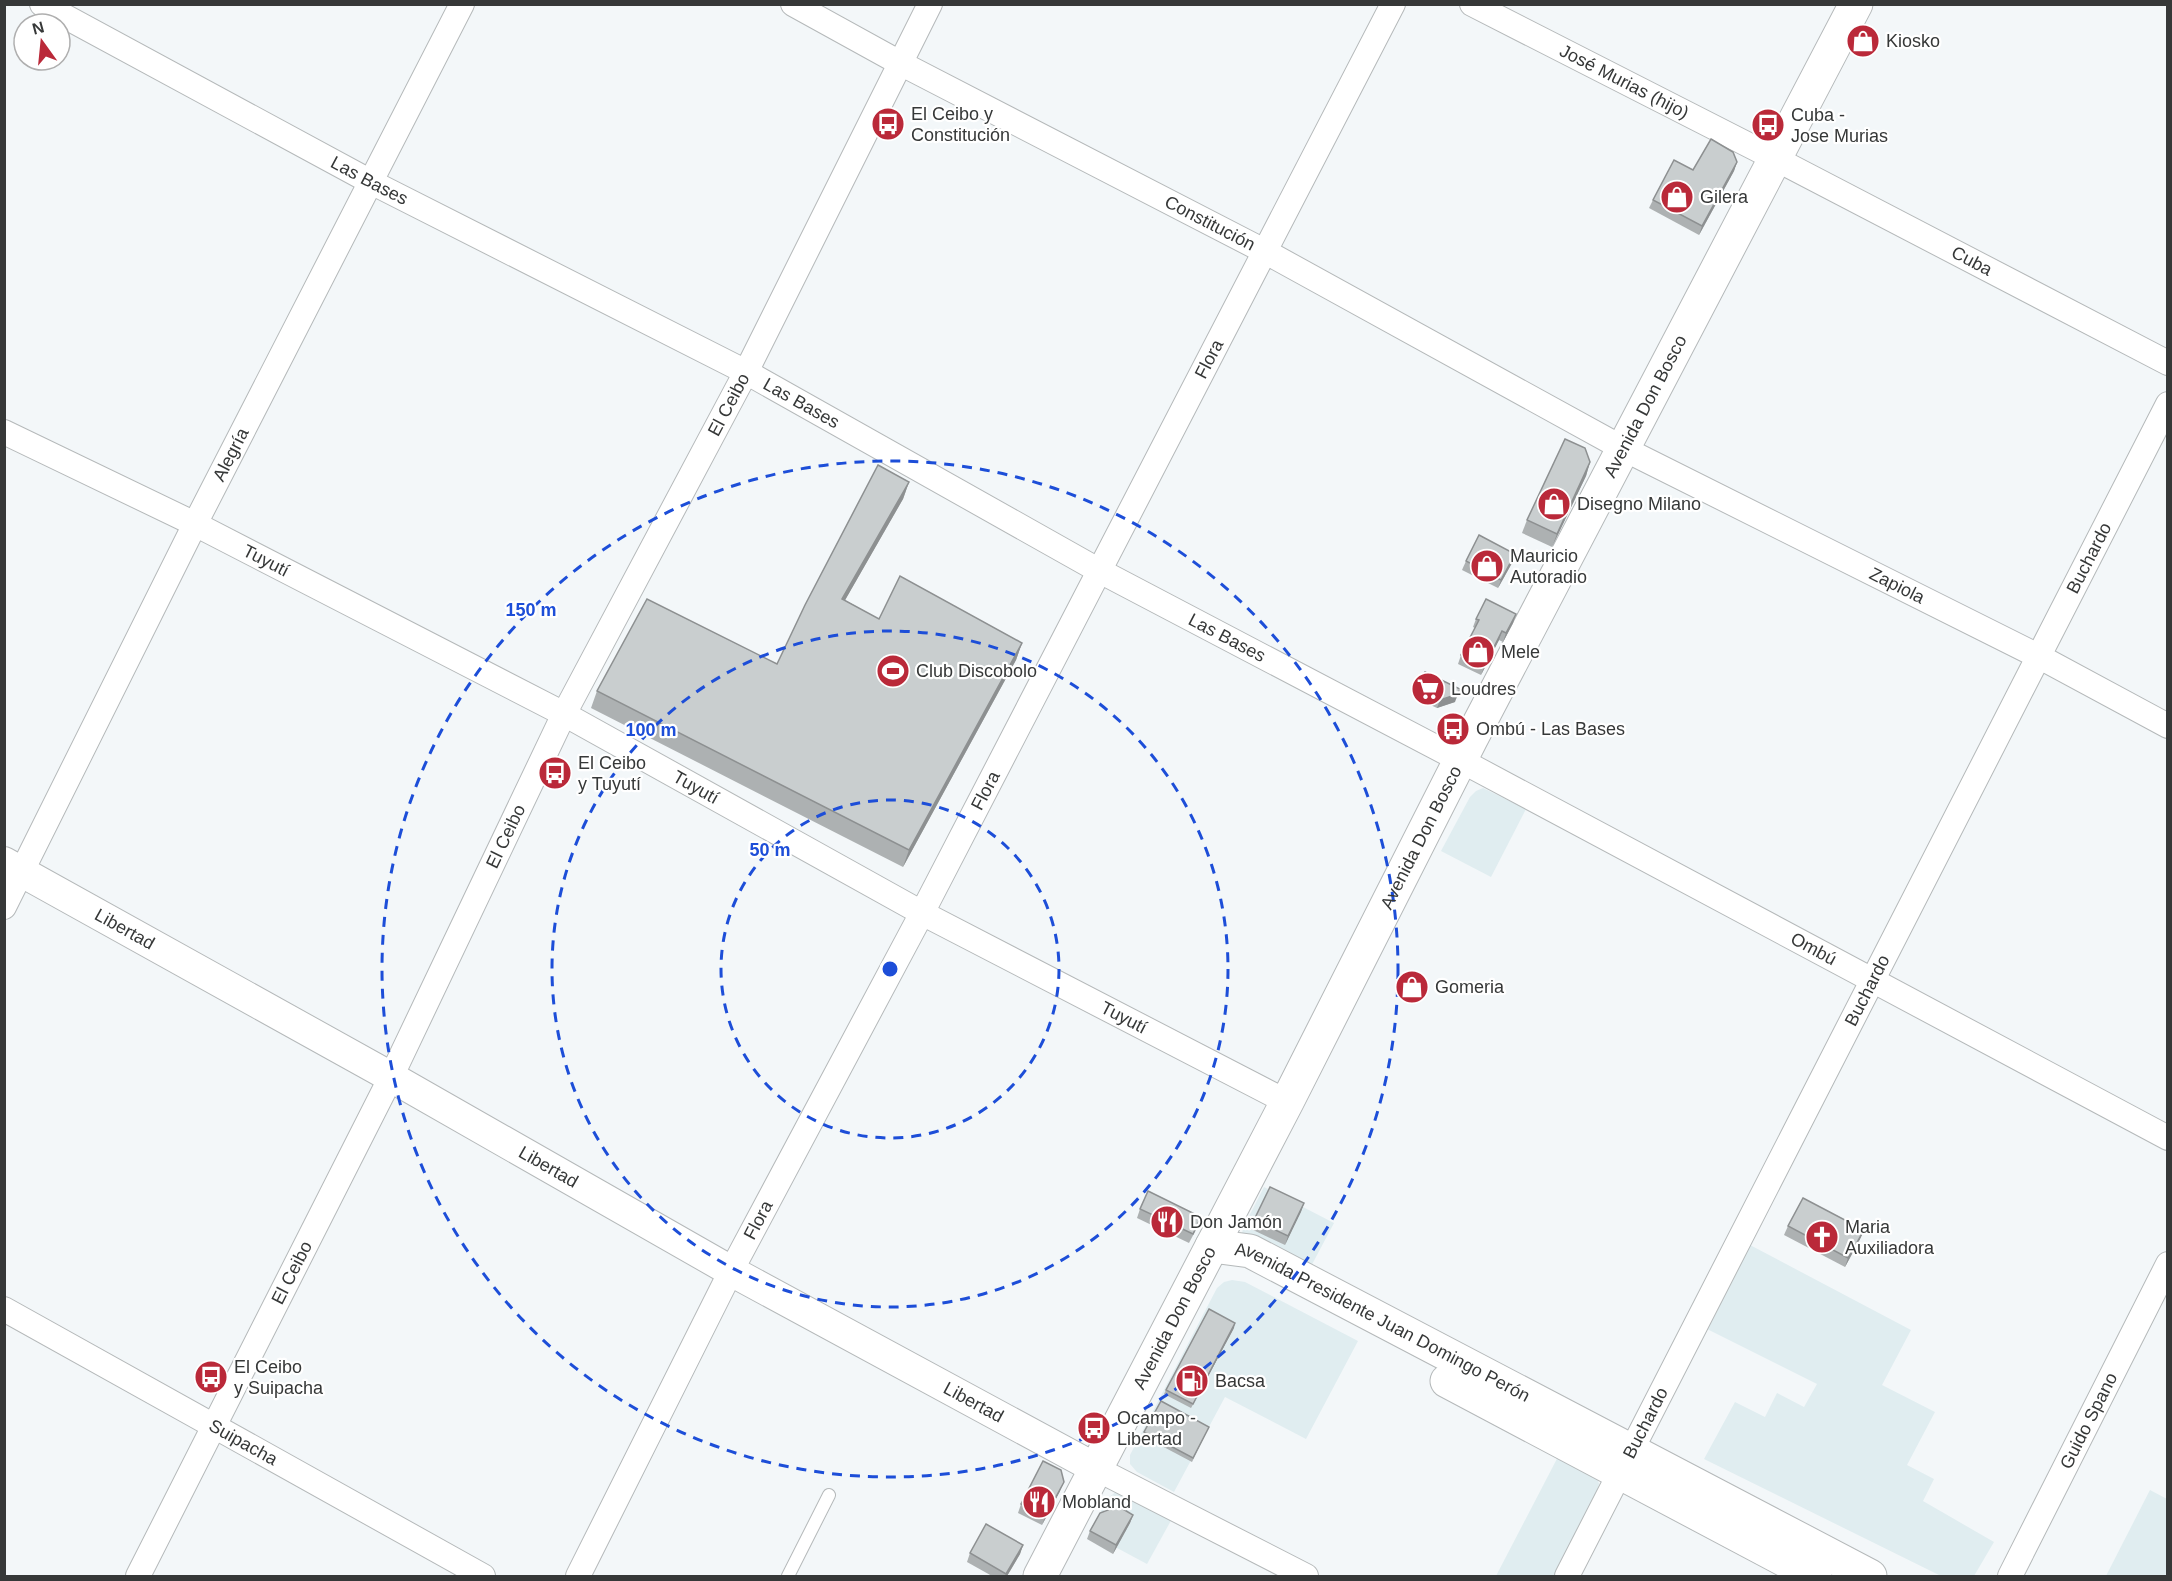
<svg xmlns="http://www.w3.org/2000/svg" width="2172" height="1581" font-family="Arial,sans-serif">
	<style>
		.built { fill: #e0edf0 }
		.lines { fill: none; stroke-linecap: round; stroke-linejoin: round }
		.service-casing { stroke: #b5b9ba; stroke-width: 14 }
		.minor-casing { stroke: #b5b9ba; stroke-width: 26 }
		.tertiary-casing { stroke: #b5b9ba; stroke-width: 32 }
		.secondary-casing { stroke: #b5b9ba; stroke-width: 35 }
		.service { stroke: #fff; stroke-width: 12 }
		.minor { stroke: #fff; stroke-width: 24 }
		.tertiary { stroke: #fff; stroke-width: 30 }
		.secondary { stroke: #fff; stroke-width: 33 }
		.wall { fill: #adb1b2 }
		.shaded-wall { fill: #8d9091 }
		.building { fill: #c9cecf; stroke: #8d9091; stroke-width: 1.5 }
		.ring { fill: none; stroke: #1d4ed8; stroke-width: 3; stroke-dasharray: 10 8 }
		.labels { text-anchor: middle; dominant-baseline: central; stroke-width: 4.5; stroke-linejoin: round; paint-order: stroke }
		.poi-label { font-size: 18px; fill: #363838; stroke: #fff; text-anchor: start }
		.street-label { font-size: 18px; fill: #363838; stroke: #fff }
		.centre { fill: #1d4ed8; stroke: #fff; stroke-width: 3 }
		.ring-label { font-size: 18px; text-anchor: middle; font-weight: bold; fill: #1d4ed8; stroke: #fff; stroke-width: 4.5; stroke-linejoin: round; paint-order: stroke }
	</style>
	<rect width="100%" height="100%" fill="#f3f7f9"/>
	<g class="built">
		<polygon points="1483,788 1526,809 1491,877 1441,851 1470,797 1476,791"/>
		<polygon points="1264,1187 1334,1223 1308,1272 1245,1239 1242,1233 1244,1226"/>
		<polygon points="1750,1245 1911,1330 1882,1385 1935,1412 1907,1465 1934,1479 1923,1501 1994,1542 1974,1576 1941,1576 1704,1459 1735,1402 1765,1417 1777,1393 1804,1407 1817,1384 1705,1328"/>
		<polygon points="1232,1280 1245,1282 1358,1341 1306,1439 1225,1397 1174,1492 1137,1472 1130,1464 1130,1455 1217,1288 1224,1282"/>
		<polygon points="1561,1451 1596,1473 1599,1484 1597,1491 1554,1576 1496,1576"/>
		<polygon points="1120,1489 1174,1515 1147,1564 1089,1533 1109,1497"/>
		<polygon points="2150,1490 2167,1499 2167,1576 2106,1576"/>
	</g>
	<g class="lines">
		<defs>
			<polyline id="service" points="788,1576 829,1495"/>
			<g id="minor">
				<path id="s1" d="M42,4L371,182L746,372L1098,570L1460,760L2168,1138"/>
				<path id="s2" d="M793,4L900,63L1266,252L1624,449L2038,656L2168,726"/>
				<path id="s3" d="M1472,4L1776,159L2168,363"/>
				<path id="s4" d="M4,432L195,524L564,714L922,913L1287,1102"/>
				<path id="s5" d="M4,907L195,524L462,4"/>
				<path id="s6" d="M4,1309L483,1576"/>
				<polyline points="1095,1468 1306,1576"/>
				<path id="s7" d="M138,1576L391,1077L564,714L746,372L930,4"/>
				<path id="s8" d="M578,1576L731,1271L922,913L1393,4"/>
				<path id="s9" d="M1567,1576L2168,404"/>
				<path id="s10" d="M2010,1576L2168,1264"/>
			</g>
			<g id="tertiary">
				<path id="s11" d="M4,862L391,1077L731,1271L1095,1468"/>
			</g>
			<g id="secondary">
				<path id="s12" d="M1212,1246L1250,1251L1870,1576"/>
				<polyline points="1447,1381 1815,1576"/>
				<path id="s13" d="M1040,1576L1287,1102L1471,739L1856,4"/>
			</g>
		</defs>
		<use href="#service" class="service-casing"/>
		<use href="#minor" class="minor-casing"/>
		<use href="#tertiary" class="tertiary-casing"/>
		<use href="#secondary" class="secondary-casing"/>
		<use href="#service" class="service"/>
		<use href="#minor" class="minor"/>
		<use href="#tertiary" class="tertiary"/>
		<use href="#secondary" class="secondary"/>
	</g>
	<g class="wall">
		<polygon points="1737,162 1734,171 1699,235 1649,208 1653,200 1693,170"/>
		<polygon points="1590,462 1586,476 1552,547 1522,533 1527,520"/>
		<polygon points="909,482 903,499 845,600 879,619 1022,643 1016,660 903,867 591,708 597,691 777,664"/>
		<polygon points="1515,554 1512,563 1498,588 1462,570 1466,561"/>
		<polygon points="1516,614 1513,623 1503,642 1499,640 1481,675 1458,664 1461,655 1475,628 1473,627 1476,619"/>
		<polygon points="1416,688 1455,702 1437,708 1413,697"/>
		<polygon points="1304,1203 1285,1245 1251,1229 1254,1220"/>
		<polygon points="1140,1209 1198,1226 1189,1243 1137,1218"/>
		<polygon points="1788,1226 1864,1230 1860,1239 1845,1267 1784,1235"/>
		<polygon points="1234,1328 1191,1408 1164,1394 1166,1390"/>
		<polygon points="1209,1427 1192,1462 1143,1436 1144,1432"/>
		<polygon points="1060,1491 1042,1525 1018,1513 1021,1504"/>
		<polygon points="1133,1515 1130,1523 1113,1554 1087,1539 1090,1531"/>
		<polygon points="1023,1545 1020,1554 1007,1576 992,1576 967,1562 970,1553"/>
	</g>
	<g class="shaded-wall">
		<polygon points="1737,162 1734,171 1699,235 1702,226"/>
		<polygon points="1590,462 1586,476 1552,547 1557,534"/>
		<polygon points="909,482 903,499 836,616 842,599"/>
		<polygon points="1515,554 1512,563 1498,588 1501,580"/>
		<polygon points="1516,614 1513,623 1503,642 1506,633"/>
		<polygon points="1502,631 1499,640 1481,675 1484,667"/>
		<polygon points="1022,643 1016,660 903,867 909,850"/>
		<polygon points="1460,689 1455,702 1437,708 1440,700"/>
		<polygon points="1304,1203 1301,1212 1285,1245 1288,1236"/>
		<polygon points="1864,1230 1860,1239 1845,1267 1848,1258"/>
		<polygon points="1235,1323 1234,1328 1191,1408 1193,1404"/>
		<polygon points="1064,1482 1060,1491 1042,1525 1045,1517"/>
		<polygon points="1133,1515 1130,1523 1113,1554 1116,1545"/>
		<polygon points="1023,1545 1020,1554 1007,1576 1005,1576"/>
	</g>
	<g class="building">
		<polygon points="1711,139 1733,152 1737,162 1702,226 1653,200 1674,160 1693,170"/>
		<polygon points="1565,439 1585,448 1590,462 1557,534 1527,520"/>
		<polygon points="878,465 909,482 842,599 879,619 900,576 1022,643 909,850 597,691 647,599 777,664 805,605"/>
		<polygon points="1479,535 1515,554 1501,580 1466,561"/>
		<polygon points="1486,599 1516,614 1506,633 1502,631 1484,667 1461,655 1479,620 1476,619"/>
		<polygon points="1425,672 1460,689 1458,694 1440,700 1416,688"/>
		<polygon points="1270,1187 1304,1203 1288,1236 1254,1220"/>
		<polygon points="1148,1191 1201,1217 1193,1234 1140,1209"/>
		<polygon points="1803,1198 1864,1230 1848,1258 1788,1226"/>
		<polygon points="1209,1309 1235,1323 1193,1404 1166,1390"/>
		<polygon points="1161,1401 1209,1427 1193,1458 1144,1432"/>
		<polygon points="1043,1461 1061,1470 1064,1482 1045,1517 1021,1504"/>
		<polygon points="1118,1506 1133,1515 1116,1545 1090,1531 1100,1513"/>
		<polygon points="986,1524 1023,1545 1006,1574 970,1553"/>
	</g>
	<g class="ring">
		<circle cx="890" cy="969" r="169"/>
		<circle cx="890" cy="969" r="338"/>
		<circle cx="890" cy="969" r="508"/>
	</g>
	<defs>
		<symbol id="shop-disc" viewBox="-11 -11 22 22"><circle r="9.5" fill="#ba2939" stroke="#fff"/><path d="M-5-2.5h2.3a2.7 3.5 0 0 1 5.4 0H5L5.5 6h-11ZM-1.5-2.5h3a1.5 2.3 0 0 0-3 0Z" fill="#fff"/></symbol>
		<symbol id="bus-disc" viewBox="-11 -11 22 22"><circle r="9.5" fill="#ba2939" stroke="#fff"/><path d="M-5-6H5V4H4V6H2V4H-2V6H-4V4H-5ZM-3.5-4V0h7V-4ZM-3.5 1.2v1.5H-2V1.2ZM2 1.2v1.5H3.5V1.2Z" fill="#fff"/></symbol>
		<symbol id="stadium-disc" viewBox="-11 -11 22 22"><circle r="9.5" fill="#ba2939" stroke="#fff"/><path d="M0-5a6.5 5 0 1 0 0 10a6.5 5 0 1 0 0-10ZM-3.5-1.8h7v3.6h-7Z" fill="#fff"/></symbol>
		<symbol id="supermarket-disc" viewBox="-11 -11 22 22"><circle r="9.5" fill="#ba2939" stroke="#fff"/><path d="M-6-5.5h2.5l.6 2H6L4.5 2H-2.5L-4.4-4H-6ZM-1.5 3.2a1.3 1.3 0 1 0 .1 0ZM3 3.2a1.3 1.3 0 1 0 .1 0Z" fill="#fff"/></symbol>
		<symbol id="restaurant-disc" viewBox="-11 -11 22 22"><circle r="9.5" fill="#ba2939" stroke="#fff"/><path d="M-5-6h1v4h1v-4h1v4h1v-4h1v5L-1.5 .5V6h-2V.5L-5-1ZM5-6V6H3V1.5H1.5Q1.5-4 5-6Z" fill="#fff"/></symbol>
		<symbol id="church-disc" viewBox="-11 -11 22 22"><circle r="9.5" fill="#ba2939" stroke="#fff"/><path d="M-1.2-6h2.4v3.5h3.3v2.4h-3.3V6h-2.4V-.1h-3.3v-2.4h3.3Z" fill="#fff"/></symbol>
		<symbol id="fuel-disc" viewBox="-11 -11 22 22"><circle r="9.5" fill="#ba2939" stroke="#fff"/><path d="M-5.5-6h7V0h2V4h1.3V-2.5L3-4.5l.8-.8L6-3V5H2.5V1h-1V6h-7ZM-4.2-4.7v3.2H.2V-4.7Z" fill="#fff"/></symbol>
	</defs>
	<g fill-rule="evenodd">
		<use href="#shop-disc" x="1844" y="22" width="38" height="38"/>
		<use href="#bus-disc" x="869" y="105" width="38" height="38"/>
		<use href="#bus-disc" x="1749" y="106" width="38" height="38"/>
		<use href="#shop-disc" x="1658" y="178" width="38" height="38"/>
		<use href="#shop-disc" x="1535" y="485" width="38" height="38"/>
		<use href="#shop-disc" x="1468" y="547" width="38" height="38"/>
		<use href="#shop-disc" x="1459" y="633" width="38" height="38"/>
		<use href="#stadium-disc" x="874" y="652" width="38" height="38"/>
		<use href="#supermarket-disc" x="1409" y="670" width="38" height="38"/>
		<use href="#bus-disc" x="1434" y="710" width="38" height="38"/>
		<use href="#bus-disc" x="536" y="754" width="38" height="38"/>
		<use href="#shop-disc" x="1393" y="968" width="38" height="38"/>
		<use href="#restaurant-disc" x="1148" y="1203" width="38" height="38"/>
		<use href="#church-disc" x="1803" y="1218" width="38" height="38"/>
		<use href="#bus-disc" x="192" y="1358" width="38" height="38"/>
		<use href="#fuel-disc" x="1173" y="1362" width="38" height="38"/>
		<use href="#bus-disc" x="1075" y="1409" width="38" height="38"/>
		<use href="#restaurant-disc" x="1020" y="1483" width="38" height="38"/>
	</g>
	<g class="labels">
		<g class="poi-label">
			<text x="1886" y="41">Kiosko</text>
			<text x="911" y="114">El Ceibo y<tspan x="911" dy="21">Constitución</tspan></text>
			<text x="1791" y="115">Cuba -<tspan x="1791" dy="21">Jose Murias</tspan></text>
			<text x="1700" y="197">Gilera</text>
			<text x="1577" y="504">Disegno Milano</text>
			<text x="1510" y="556">Mauricio<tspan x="1510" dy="21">Autoradio</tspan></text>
			<text x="1501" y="652">Mele</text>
			<text x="916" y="671">Club Discobolo</text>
			<text x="1451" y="689">Loudres</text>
			<text x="1476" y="729">Ombú - Las Bases</text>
			<text x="578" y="763">El Ceibo<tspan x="578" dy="21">y Tuyutí</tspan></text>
			<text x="1435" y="987">Gomeria</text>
			<text x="1190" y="1222">Don Jamón</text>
			<text x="1845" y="1227">Maria<tspan x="1845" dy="21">Auxiliadora</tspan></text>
			<text x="234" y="1367">El Ceibo<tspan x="234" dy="21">y Suipacha</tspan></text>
			<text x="1215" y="1381">Bacsa</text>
			<text x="1117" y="1418">Ocampo -<tspan x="1117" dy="21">Libertad</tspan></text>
			<text x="1062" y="1502">Mobland</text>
		</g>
		<g class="street-label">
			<text stroke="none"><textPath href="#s3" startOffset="171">José Murias (hijo)</textPath></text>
			<text stroke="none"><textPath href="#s1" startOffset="372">Las Bases</textPath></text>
			<text stroke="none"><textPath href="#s2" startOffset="471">Constitución</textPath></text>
			<text stroke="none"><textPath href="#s3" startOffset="562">Cuba</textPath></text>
			<text stroke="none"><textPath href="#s8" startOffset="1371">Flora</textPath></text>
			<text stroke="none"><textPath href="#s1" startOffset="858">Las Bases</textPath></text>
			<text stroke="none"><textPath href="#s7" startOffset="1312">El Ceibo</textPath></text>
			<text stroke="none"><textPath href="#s13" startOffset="1317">Avenida Don Bosco</textPath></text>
			<text stroke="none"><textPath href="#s5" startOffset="506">Alegría</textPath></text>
			<text stroke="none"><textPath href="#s9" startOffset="1144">Buchardo</textPath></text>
			<text stroke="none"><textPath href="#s4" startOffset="292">Tuyutí</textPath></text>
			<text stroke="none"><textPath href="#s2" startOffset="1248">Zapiola</textPath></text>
			<text stroke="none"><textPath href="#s1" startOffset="1344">Las Bases</textPath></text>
			<text stroke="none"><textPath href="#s4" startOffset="778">Tuyutí</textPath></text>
			<text stroke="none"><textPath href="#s8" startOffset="885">Flora</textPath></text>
			<text stroke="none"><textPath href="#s7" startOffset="826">El Ceibo</textPath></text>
			<text stroke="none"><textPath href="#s13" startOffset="831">Avenida Don Bosco</textPath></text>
			<text stroke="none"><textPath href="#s11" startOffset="138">Libertad</textPath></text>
			<text stroke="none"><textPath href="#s1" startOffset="2008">Ombú</textPath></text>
			<text stroke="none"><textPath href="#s9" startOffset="658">Buchardo</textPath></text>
			<text stroke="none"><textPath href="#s4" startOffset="1264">Tuyutí</textPath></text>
			<text stroke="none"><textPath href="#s11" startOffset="624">Libertad</textPath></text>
			<text stroke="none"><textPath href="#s8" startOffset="399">Flora</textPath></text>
			<text stroke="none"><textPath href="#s7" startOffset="340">El Ceibo</textPath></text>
			<text stroke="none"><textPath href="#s13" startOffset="291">Avenida Don Bosco</textPath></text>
			<text stroke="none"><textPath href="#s12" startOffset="188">Avenida Presidente Juan Domingo Perón</textPath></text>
			<text stroke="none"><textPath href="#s11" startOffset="1110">Libertad</textPath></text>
			<text stroke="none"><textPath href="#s10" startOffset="174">Guido Spano</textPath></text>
			<text stroke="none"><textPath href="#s9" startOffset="172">Buchardo</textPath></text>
			<text stroke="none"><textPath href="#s6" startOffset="274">Suipacha</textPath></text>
		</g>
	</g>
	<circle cx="890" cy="969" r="9" class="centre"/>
	<g class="ring-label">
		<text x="531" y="616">150 m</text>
		<text x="651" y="736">100 m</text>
		<text x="770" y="856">50 m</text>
	</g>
	<rect width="2172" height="1581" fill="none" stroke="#363838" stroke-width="12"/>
	<g transform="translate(42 42) rotate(345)"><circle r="28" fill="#ffffff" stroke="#afafaf" stroke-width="1.5"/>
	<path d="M0-4.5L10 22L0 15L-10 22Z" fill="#ba2939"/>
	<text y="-9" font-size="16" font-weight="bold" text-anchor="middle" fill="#363838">N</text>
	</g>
</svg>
